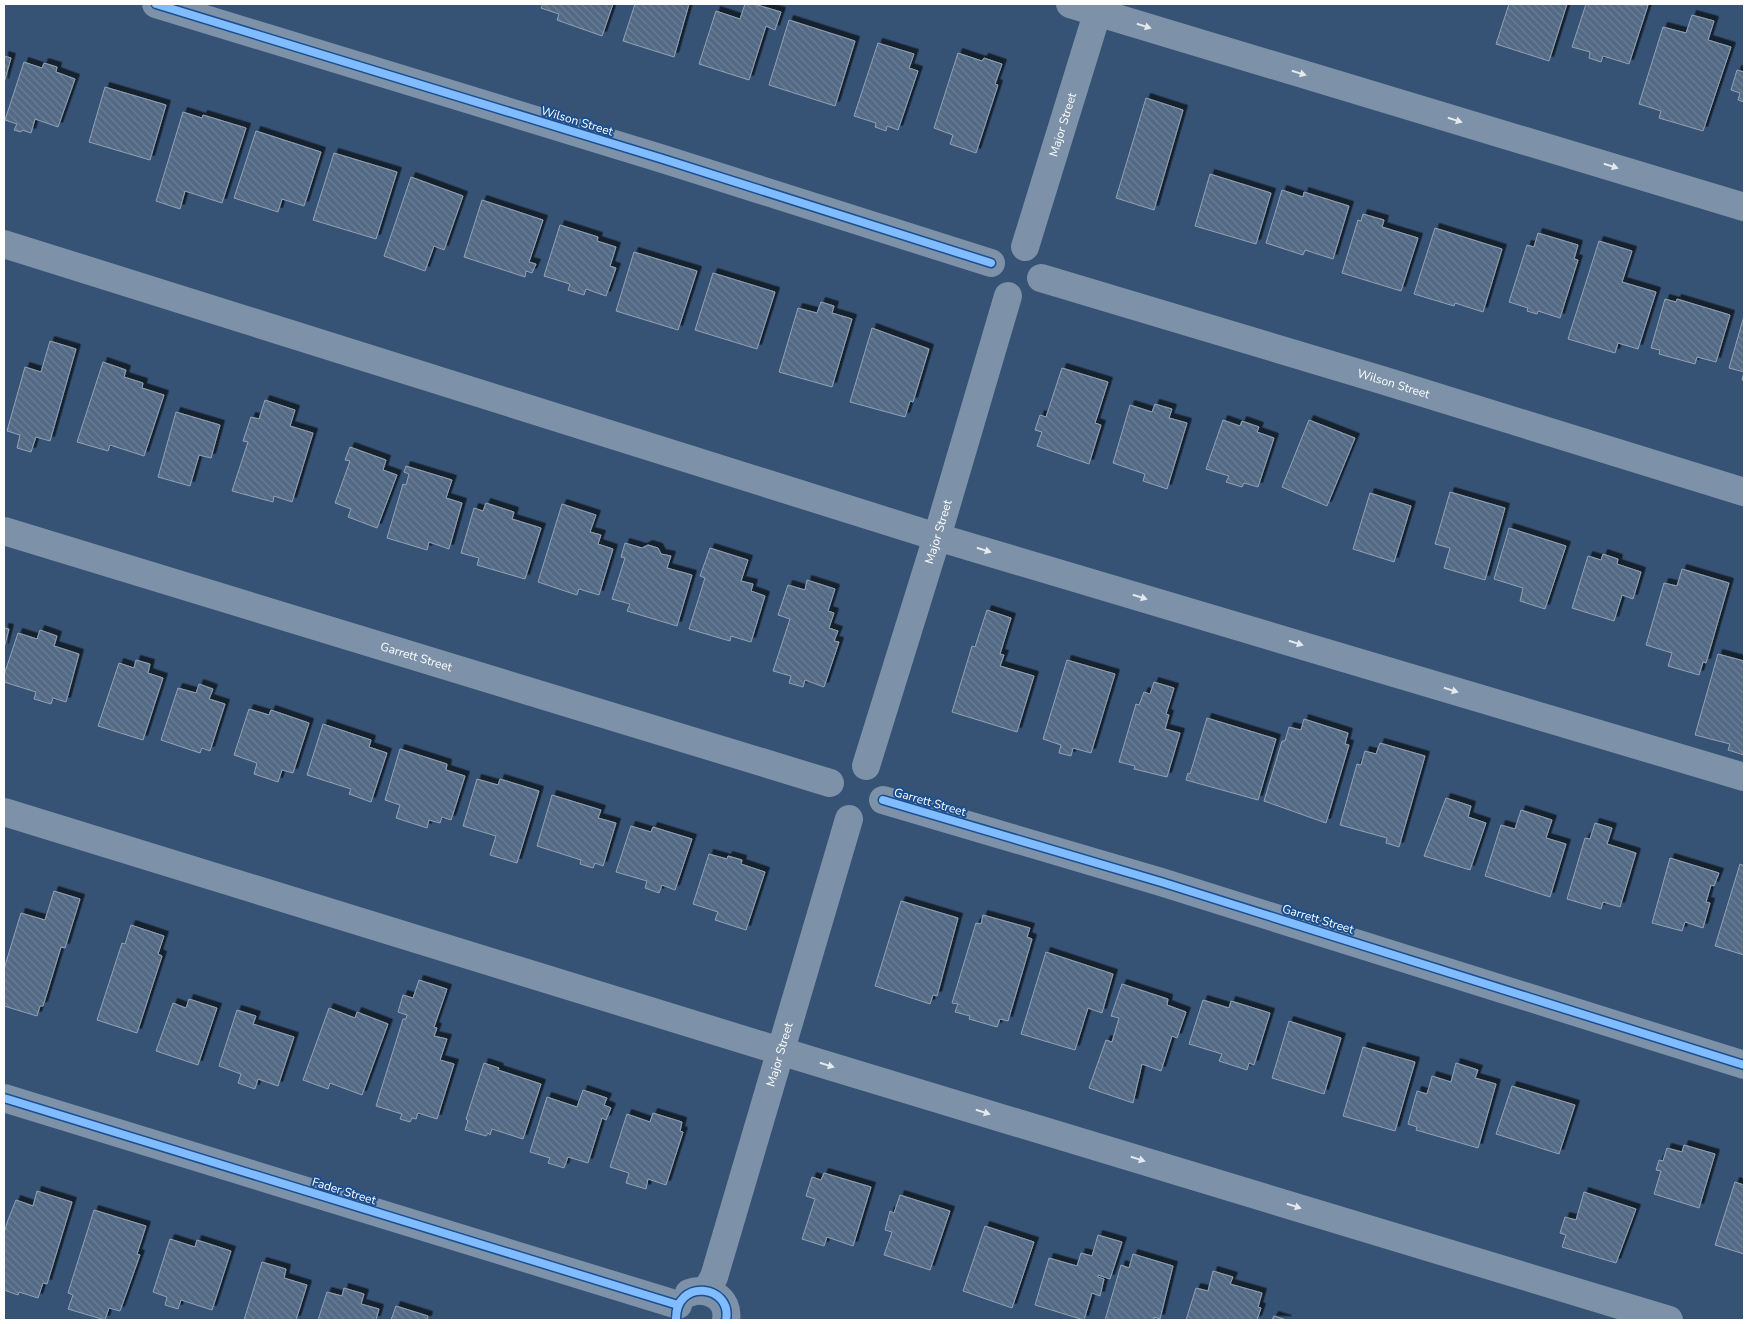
<svg xmlns="http://www.w3.org/2000/svg" width="1748" height="1324" font-family="'Nunito Sans',sans-serif">
	<style>
		.building { fill: url(#building-back-hatch); stroke: #92a2b6; filter: url(#shadow) }
		.lines { fill: none; stroke-linecap: round; stroke-linejoin: round }
		.minor { stroke: #7d92a8; stroke-width: 28 }
		.cycleway-casing { stroke: #1b4f8f; stroke-width: 11 }
		.cycleway { stroke: #80bcff; stroke-width: 8 }
		.oneway { fill: #e5e9ee }
		.labels { text-anchor: middle; dominant-baseline: central; stroke-width: 4; stroke-linejoin: round; paint-order: stroke }
		.street-label { font-size: 12px; fill: #fff; stroke: #1b4f8f }
	</style>
	<defs>
		<pattern id="building-back-hatch" width="6" height="6" patternUnits="userSpaceOnUse" patternTransform="scale(1.25)"><rect width="6" height="6" fill="#526984"/><path d="M-1 5l2 2M0 0l6 6M5-1l2 2" fill="none" stroke="#6c8096"/></pattern>
		<filter id="shadow"><feDropShadow dx="4.5" dy="-4.5" stdDeviation="0" flood-color="#0009"/></filter>
	</defs>
	<rect width="100%" height="100%" fill="#365274"/>
	<g class="building">
		<polygon points="543,4 613,4 602,36 557,20 559,14 541,8"/>
		<polygon points="635,4 689,4 674,57 623,41"/>
		<polygon points="745,4 754,4 781,12 775,30 766,26 749,80 699,64 716,11 740,19"/>
		<polygon points="1509,4 1567,4 1549,61 1496,44"/>
		<polygon points="1586,4 1648,5 1629,64 1603,56 1601,62 1589,58 1590,52 1572,47"/>
		<polygon points="1692,15 1714,21 1708,40 1731,47 1703,131 1659,118 1661,111 1639,104 1663,27 1686,33"/>
		<polygon points="789,20 855,41 835,106 769,85"/>
		<polygon points="878,43 914,54 909,68 918,71 898,130 887,126 886,131 875,127 876,123 854,116"/>
		<polygon points="958,53 982,61 984,58 1002,64 995,84 998,85 976,153 950,144 953,135 934,128"/>
		<polygon points="4,56 11,58 4,83"/>
		<polygon points="24,62 42,68 44,63 57,67 56,72 75,79 58,127 35,119 31,133 22,130 21,132 14,130 17,124 5,120"/>
		<polygon points="1737,70 1744,72 1744,71 1744,102 1738,100 1740,93 1731,90"/>
		<polygon points="105,87 166,105 150,160 89,142"/>
		<polygon points="1146,98 1183,110 1154,210 1116,198"/>
		<polygon points="183,112 202,118 203,115 246,128 222,203 185,191 180,209 156,201"/>
		<polygon points="256,131 321,152 304,206 282,199 278,212 234,198"/>
		<polygon points="334,153 397,172 376,239 313,220"/>
		<polygon points="1210,174 1271,193 1256,244 1195,226"/>
		<polygon points="411,177 463,196 444,250 434,246 425,271 384,256"/>
		<polygon points="1282,190 1303,197 1304,192 1349,206 1333,259 1305,250 1303,255 1266,243"/>
		<polygon points="482,200 543,220 529,262 536,264 532,273 526,271 525,277 464,257"/>
		<polygon points="1363,214 1384,220 1382,227 1418,238 1401,291 1342,273 1358,220 1361,221"/>
		<polygon points="560,225 598,237 597,241 616,247 610,266 616,268 606,296 586,289 584,295 568,290 570,284 544,276"/>
		<polygon points="1435,228 1502,249 1483,312 1455,303 1454,306 1414,294"/>
		<polygon points="1538,233 1578,245 1574,259 1578,260 1560,318 1538,311 1537,314 1527,311 1528,308 1509,302 1527,245 1534,247"/>
		<polygon points="1599,241 1632,251 1622,282 1656,292 1638,349 1618,343 1615,353 1568,339"/>
		<polygon points="634,252 697,271 678,330 616,311"/>
		<polygon points="713,273 775,292 757,349 695,330"/>
		<polygon points="1665,299 1676,302 1677,299 1730,315 1716,362 1697,357 1695,364 1659,354 1660,350 1651,348"/>
		<polygon points="821,302 834,306 832,313 852,319 832,387 779,372 798,308 817,313"/>
		<polygon points="1744,316 1744,381 1742,380 1744,372 1729,368"/>
		<polygon points="872,328 929,349 913,402 910,401 905,417 850,402"/>
		<polygon points="50,341 76,349 50,441 36,437 31,452 17,448 20,435 7,431 25,367 41,372"/>
		<polygon points="103,362 126,370 124,377 143,383 142,388 164,395 144,456 110,445 108,451 77,442"/>
		<polygon points="1062,368 1108,382 1095,423 1101,425 1089,464 1037,446 1042,432 1035,430 1040,415 1046,417"/>
		<polygon points="265,400 295,410 290,426 313,433 292,502 274,496 273,502 232,491 248,442 243,441 251,417 259,419"/>
		<polygon points="1155,404 1172,409 1169,418 1187,423 1167,489 1143,481 1145,474 1113,463 1130,405 1152,412"/>
		<polygon points="176,412 220,425 211,458 199,455 190,486 158,477"/>
		<polygon points="1223,420 1240,426 1242,421 1259,427 1257,432 1274,438 1258,487 1244,483 1242,487 1226,482 1229,476 1206,469"/>
		<polygon points="1309,420 1355,438 1327,506 1282,487"/>
		<polygon points="350,447 386,460 383,470 397,475 377,528 348,517 351,509 335,503 350,461 345,460"/>
		<polygon points="406,466 452,480 446,498 462,503 449,549 429,542 427,550 387,538 403,484 406,485 409,474 404,472"/>
		<polygon points="1450,492 1505,508 1485,580 1444,568 1450,548 1435,544"/>
		<polygon points="1370,493 1411,506 1394,562 1353,549"/>
		<polygon points="486,503 514,512 512,519 541,528 525,579 477,565 479,558 461,553 474,508 483,511"/>
		<polygon points="562,504 596,515 590,532 601,535 598,544 613,549 599,595 579,589 577,595 538,582"/>
		<polygon points="1509,528 1566,546 1545,609 1520,601 1523,588 1494,579"/>
		<polygon points="625,543 642,548 648,545 658,548 661,554 671,556 667,568 692,575 677,626 627,611 630,604 612,599 625,558 621,557"/>
		<polygon points="710,548 748,560 741,581 753,584 751,591 765,596 751,642 731,636 730,641 689,629 705,578 700,576"/>
		<polygon points="1603,554 1618,559 1617,564 1641,572 1633,599 1622,595 1614,621 1572,608 1588,556 1601,560"/>
		<polygon points="1682,569 1729,583 1706,663 1703,662 1699,675 1668,666 1672,653 1646,645 1664,583 1677,586"/>
		<polygon points="807,580 835,589 828,611 834,613 829,628 838,631 834,641 839,642 824,687 805,680 803,687 789,683 791,676 773,671 790,619 778,615 788,585 805,590"/>
		<polygon points="987,610 1011,618 1000,654 1004,655 1000,666 1034,676 1017,732 952,712 972,646 975,647"/>
		<polygon points="4,628 9,629 4,648"/>
		<polygon points="40,630 57,636 54,646 79,654 66,702 53,698 51,704 34,699 36,692 4,682 4,675 18,633 37,639"/>
		<polygon points="1718,654 1744,661 1744,755 1728,750 1730,744 1695,735"/>
		<polygon points="136,660 150,664 148,673 163,678 143,740 98,726 119,663 134,668"/>
		<polygon points="1067,660 1115,674 1091,753 1073,748 1071,756 1059,753 1061,745 1043,739"/>
		<polygon points="1154,682 1174,688 1166,714 1169,715 1165,729 1180,733 1167,777 1134,769 1135,766 1119,762 1136,704 1139,705 1144,692 1150,694"/>
		<polygon points="199,684 213,689 209,699 225,704 210,751 202,748 200,753 161,740 178,688 196,693"/>
		<polygon points="249,709 269,715 271,710 309,723 293,773 282,770 278,782 254,774 257,763 234,755"/>
		<polygon points="1207,718 1276,739 1258,800 1186,780 1188,773 1190,774"/>
		<polygon points="1304,719 1348,733 1345,744 1349,745 1326,823 1264,801 1282,741 1285,741 1289,727 1301,730"/>
		<polygon points="323,724 371,740 369,747 387,753 371,802 349,794 351,789 307,775"/>
		<polygon points="1380,743 1425,756 1399,847 1386,843 1387,838 1340,825 1357,764 1361,765 1365,751 1376,754"/>
		<polygon points="400,749 447,764 446,770 465,776 451,820 442,817 440,823 429,820 427,828 396,818 400,805 385,800"/>
		<polygon points="477,779 498,785 500,779 539,791 517,863 490,855 496,836 463,826"/>
		<polygon points="552,795 601,810 598,818 616,823 603,866 595,863 593,868 580,864 581,860 537,846"/>
		<polygon points="1446,798 1471,806 1468,817 1486,823 1470,870 1424,856"/>
		<polygon points="1521,810 1552,820 1546,838 1566,844 1550,897 1485,876 1501,825 1515,829"/>
		<polygon points="1595,823 1612,828 1607,844 1636,853 1620,907 1603,902 1601,909 1567,899 1585,838 1590,839"/>
		<polygon points="631,826 651,832 653,827 692,839 675,890 662,885 659,893 645,888 647,881 616,872"/>
		<polygon points="709,854 727,859 728,856 742,860 741,864 765,872 746,930 715,920 718,912 693,904"/>
		<polygon points="1670,858 1719,873 1714,886 1711,885 1706,902 1710,903 1703,928 1685,922 1682,931 1652,923"/>
		<polygon points="1740,864 1744,866 1744,955 1715,946"/>
		<polygon points="54,891 80,899 65,948 61,947 43,1006 40,1006 37,1016 4,1006 4,969 21,913 45,920"/>
		<polygon points="901,901 958,918 937,996 933,995 930,1004 875,986"/>
		<polygon points="983,915 1030,928 1027,937 1032,939 1008,1021 1000,1019 997,1027 969,1019 970,1016 955,1012 958,1004 952,1003 976,923 981,924"/>
		<polygon points="131,925 164,936 158,954 162,956 137,1033 97,1020 122,943 125,944"/>
		<polygon points="1046,952 1113,974 1102,1013 1088,1008 1075,1050 1021,1034"/>
		<polygon points="419,980 447,989 434,1027 437,1028 434,1036 447,1039 440,1060 454,1064 437,1119 418,1113 416,1119 412,1118 410,1122 400,1119 402,1114 376,1106 403,1019 406,1019 407,1015 398,1012 403,995 413,998"/>
		<polygon points="1122,984 1168,999 1167,1005 1186,1012 1177,1038 1172,1036 1161,1071 1142,1064 1133,1103 1089,1088 1106,1040 1112,1042 1119,1018 1111,1016"/>
		<polygon points="189,999 217,1008 198,1065 156,1051 173,1003 186,1008"/>
		<polygon points="1203,1000 1229,1008 1231,1001 1270,1013 1254,1065 1249,1063 1247,1070 1219,1061 1222,1054 1189,1044"/>
		<polygon points="329,1008 355,1018 357,1012 388,1024 362,1095 330,1083 328,1089 303,1080"/>
		<polygon points="237,1010 256,1016 253,1024 294,1037 278,1086 258,1079 255,1089 238,1083 241,1074 219,1066"/>
		<polygon points="1289,1021 1341,1038 1324,1094 1272,1078"/>
		<polygon points="1363,1047 1415,1062 1395,1131 1343,1116"/>
		<polygon points="484,1063 499,1068 498,1070 541,1084 523,1139 492,1129 490,1135 488,1133 486,1136 465,1130 468,1121 466,1119"/>
		<polygon points="1456,1063 1478,1070 1475,1078 1496,1084 1478,1148 1416,1130 1417,1127 1408,1124 1417,1091 1427,1094 1432,1076 1451,1082"/>
		<polygon points="1512,1086 1575,1105 1559,1154 1496,1134"/>
		<polygon points="583,1090 607,1098 604,1105 611,1108 606,1120 602,1118 588,1163 568,1157 564,1168 548,1163 550,1158 530,1152 547,1097 577,1107"/>
		<polygon points="653,1113 682,1122 680,1131 683,1132 666,1185 648,1179 646,1189 626,1183 629,1173 610,1167 627,1114 650,1122"/>
		<polygon points="1684,1145 1715,1154 1699,1208 1654,1194 1661,1171 1656,1170 1659,1160 1663,1161 1667,1148 1682,1152"/>
		<polygon points="824,1173 871,1187 853,1246 827,1237 824,1246 802,1239 815,1199 806,1196 812,1177 821,1180"/>
		<polygon points="1735,1182 1744,1185 1744,1254 1715,1245"/>
		<polygon points="37,1191 72,1202 47,1284 43,1283 38,1298 19,1292 18,1295 4,1290 4,1233 8,1220 16,1200 33,1206"/>
		<polygon points="1584,1192 1636,1209 1616,1263 1562,1247 1566,1235 1560,1233 1565,1217 1576,1220"/>
		<polygon points="900,1195 950,1211 930,1270 884,1255 892,1232 885,1230 890,1211 894,1213"/>
		<polygon points="94,1210 146,1226 137,1254 140,1255 120,1311 109,1308 105,1320 68,1309 73,1295 68,1293"/>
		<polygon points="985,1226 1034,1242 1012,1308 963,1291"/>
		<polygon points="1098,1235 1122,1242 1110,1279 1098,1275 1098,1277 1104,1279 1100,1296 1092,1293 1084,1320 1035,1305 1049,1258 1077,1266 1081,1253 1092,1256"/>
		<polygon points="170,1239 195,1247 197,1240 231,1251 212,1310 181,1300 178,1309 165,1305 167,1297 153,1292"/>
		<polygon points="1133,1254 1173,1266 1160,1319 1154,1317 1154,1320 1105,1320 1121,1265 1129,1268"/>
		<polygon points="262,1262 286,1269 284,1278 307,1285 296,1320 244,1320"/>
		<polygon points="1213,1271 1233,1277 1230,1284 1262,1293 1258,1307 1261,1308 1257,1320 1186,1320 1196,1288 1208,1291"/>
		<polygon points="344,1288 364,1294 361,1304 379,1309 376,1320 318,1320 327,1292 342,1296"/>
		<polygon points="396,1306 428,1316 427,1320 391,1320"/>
		<polygon points="1274,1316 1287,1320 1272,1320"/>
	</g>
	<g class="lines">
		<g class="minor">
			<polyline points="156,4 663,159 991,263"/>
			<polyline points="1070,4 1744,207"/>
			<polyline points="4,244 937,537 1744,777"/>
			<path id="s1" d="M1025,247L1100,4"/>
			<path id="s2" d="M1041,278L1385,381L1744,492"/>
			<path id="s3" d="M4,531L830,783"/>
			<path id="s4" d="M866,766L937,537L1008,296"/>
			<polyline points="883,800 1161,882 1744,1065"/>
			<polyline points="4,812 780,1051 1669,1320"/>
			<polyline points="4,1098 678,1305"/>
			<path id="s5" d="M706,1291L714,1277L849,819"/>
			<path d="M689,1293C707,1286 730,1298 726,1320"/>
		</g>
		<defs>
			<g id="cycleway">
				<polyline points="156,4 663,159 991,263"/>
				<polyline points="883,800 1161,882 1744,1065"/>
				<polyline points="4,1098 678,1305"/>
				<path d="M676,1320C675,1277 733,1285 726,1320"/>
			</g>
		</defs>
		<use href="#cycleway" class="cycleway-casing"/>
		<use href="#cycleway" class="cycleway"/>
	</g>
	<defs><path id="oneway-solid" d="M-6-.8H1V-3.2L6.5 0L1 3.2V.8H-6Z" transform="scale(1.25)"/></defs>
	<g class="oneway">
		<use href="#oneway-solid" transform="translate(1144 26) rotate(17)"/>
		<use href="#oneway-solid" transform="translate(1299 73) rotate(17)"/>
		<use href="#oneway-solid" transform="translate(1455 120) rotate(17)"/>
		<use href="#oneway-solid" transform="translate(1611 166) rotate(17)"/>
		<use href="#oneway-solid" transform="translate(984 550) rotate(17)"/>
		<use href="#oneway-solid" transform="translate(1140 597) rotate(17)"/>
		<use href="#oneway-solid" transform="translate(1296 643) rotate(17)"/>
		<use href="#oneway-solid" transform="translate(1451 690) rotate(17)"/>
		<use href="#oneway-solid" transform="translate(827 1065) rotate(17)"/>
		<use href="#oneway-solid" transform="translate(983 1112) rotate(17)"/>
		<use href="#oneway-solid" transform="translate(1138 1159) rotate(17)"/>
		<use href="#oneway-solid" transform="translate(1294 1206) rotate(17)"/>
	</g>
	<g class="labels">
		<g class="street-label">
			<text transform="translate(577 121) rotate(17)">Wilson Street</text>
			<text stroke="none"><textPath href="#s1" startOffset="128">Major Street</textPath></text>
			<text stroke="none"><textPath href="#s2" startOffset="368">Wilson Street</textPath></text>
			<text stroke="none"><textPath href="#s4" startOffset="245">Major Street</textPath></text>
			<text stroke="none"><textPath href="#s3" startOffset="431">Garrett Street</textPath></text>
			<text transform="translate(930 802) rotate(16)">Garrett Street</text>
			<text transform="translate(1318 919) rotate(17)">Garrett Street</text>
			<text stroke="none"><textPath href="#s5" startOffset="248">Major Street</textPath></text>
			<text transform="translate(344 1191) rotate(17)">Fader Street</text>
		</g>
	</g>
	<rect width="1748" height="1324" fill="none" stroke="#ffffff" stroke-width="10"/>
</svg>
